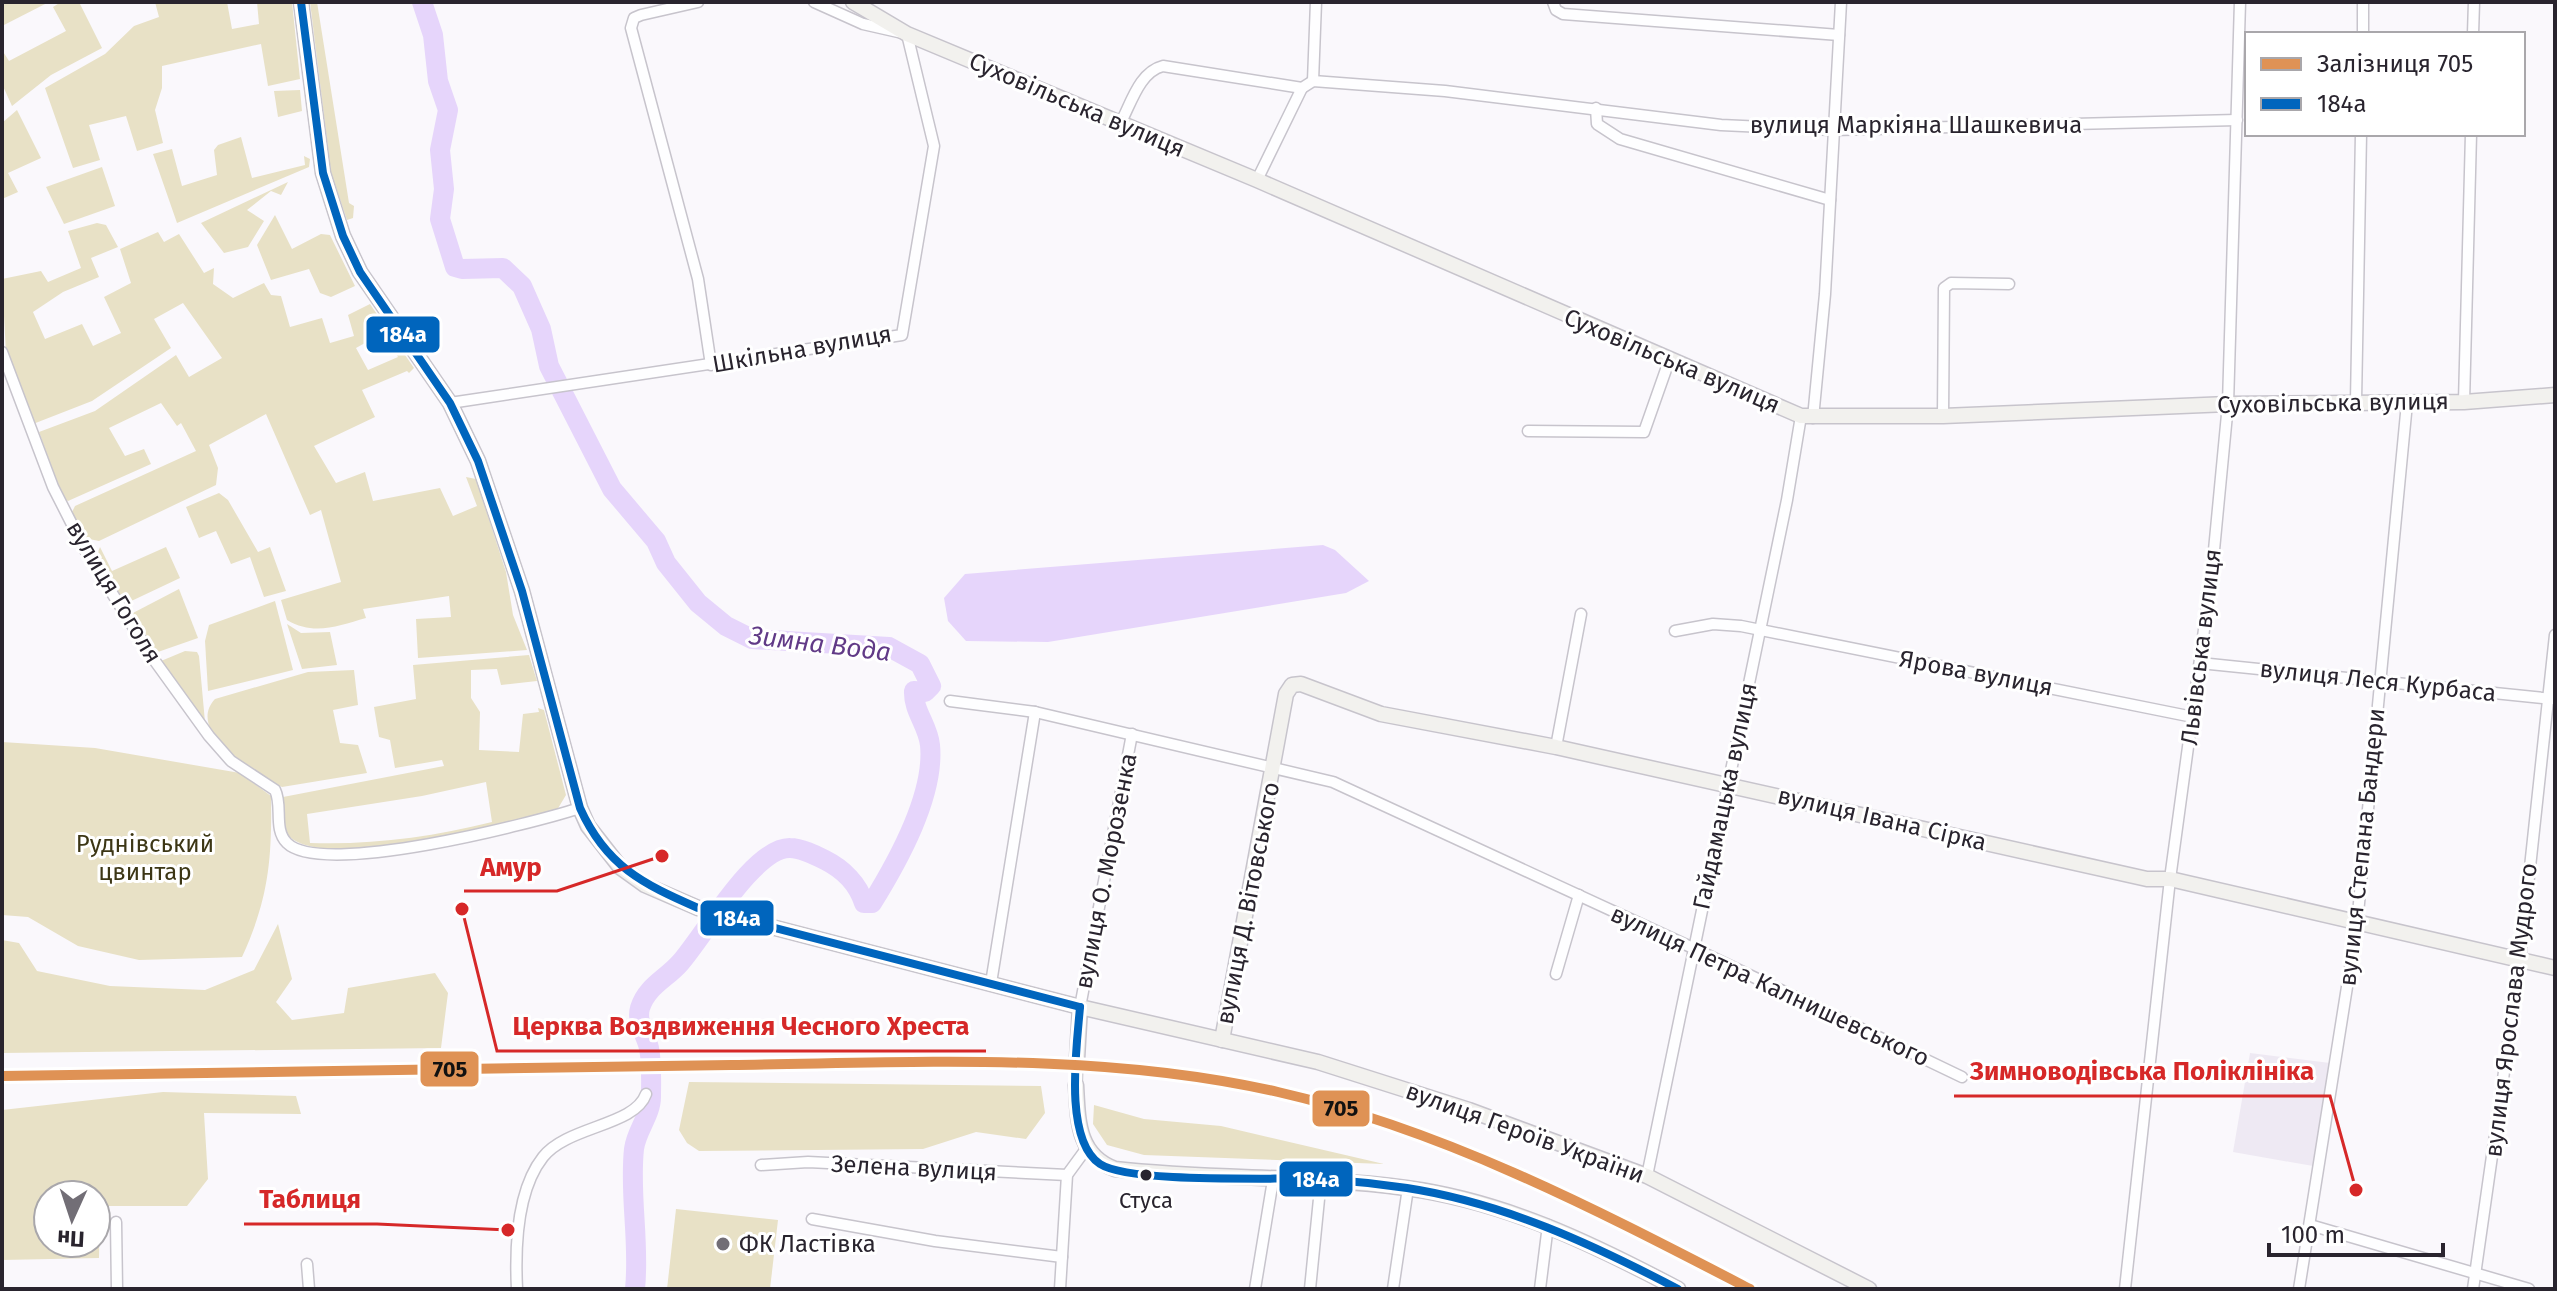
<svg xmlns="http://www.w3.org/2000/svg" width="2557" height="1291" font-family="'Fira Sans',sans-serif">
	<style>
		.built { fill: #eee9f3 }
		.green { fill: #e8e1c6; fill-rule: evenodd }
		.water { fill: #e6d5fb }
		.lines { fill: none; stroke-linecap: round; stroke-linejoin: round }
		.river { stroke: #e6d5fb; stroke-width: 20 }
		.secondary-tunnel { stroke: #d0ced3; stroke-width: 14; stroke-dasharray: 14 7; stroke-linecap: butt }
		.street-casing { stroke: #c7c4cc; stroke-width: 13 }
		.secondary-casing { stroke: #c7c4cc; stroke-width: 17 }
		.street { stroke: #fefeff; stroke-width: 10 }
		.secondary { stroke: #f2f1ee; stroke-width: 14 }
		.bus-1-casing { stroke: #fff; stroke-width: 14 }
		.bus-1 { stroke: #0065bd; stroke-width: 8 }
		.rail-1-casing { stroke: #fff; stroke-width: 16 }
		.rail-1 { stroke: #df9255; stroke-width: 10 }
		.bus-dot { fill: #29242e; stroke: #fff; stroke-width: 3 }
		.poi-dot { fill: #726e76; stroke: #fff; stroke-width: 3 }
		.labels { text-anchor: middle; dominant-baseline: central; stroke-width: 6; stroke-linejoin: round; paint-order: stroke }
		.bus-label { font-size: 22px; fill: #29242e; stroke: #fff }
		.street-label { font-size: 24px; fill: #29242e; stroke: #fff }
		.park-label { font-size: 24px; fill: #3c3615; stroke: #fff }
		.poi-label { font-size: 24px; fill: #29242e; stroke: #fff; text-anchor: start }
		.water-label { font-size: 26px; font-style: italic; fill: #613a87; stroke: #fff }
		.leader { fill: none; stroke: #d62828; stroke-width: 3 }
		.callout-dot { fill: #d62828; stroke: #fff; stroke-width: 3 }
		.callout-label { font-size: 26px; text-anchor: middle; font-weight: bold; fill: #d62828; stroke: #fff; stroke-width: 6; stroke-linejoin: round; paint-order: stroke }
		.line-badge { stroke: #fff; stroke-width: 3 }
		.badge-label { font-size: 22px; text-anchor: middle; font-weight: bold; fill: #fff }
		.pale-badge-label { font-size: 22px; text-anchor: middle; font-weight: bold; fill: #111 }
	</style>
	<rect width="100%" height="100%" fill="#faf8fc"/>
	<polygon class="built" points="2250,1053 2330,1063 2313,1166 2233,1152"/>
	<g class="green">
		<polygon points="2,2 49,2 2,26"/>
		<polygon points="61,2 79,2 102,48 51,75 12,106 2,84 2,50 9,61 66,31 53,7"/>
		<polygon points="155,2 227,2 232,29 259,24 257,2 292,2 300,79 268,86 261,44 162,66 162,88 155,110 163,143 137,151 126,116 89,125 100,160 73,168 45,88 105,54 134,26 159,17"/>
		<polygon points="310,2 317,2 349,203 354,206 353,218 347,220 331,172"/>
		<polygon points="300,90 302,111 278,117 274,91"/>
		<polygon points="17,110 41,158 8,173 18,192 2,199 2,123"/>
		<polygon points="241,137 252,178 305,165 304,156 310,159 309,167 177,223 153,154 172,149 182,186 217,175 214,150 218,145"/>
		<polygon points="102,167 115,206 64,224 46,187"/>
		<polygon points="288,182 281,195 271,191 247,210 264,221 248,247 224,253 201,223"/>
		<polygon points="275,215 292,249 321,234 330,235 355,286 331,297 320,293 309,269 271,280 257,245"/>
		<path d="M97,223L106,225L118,247L91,258L99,277L63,292L33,312L45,339L82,324L93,346L121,333L104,297L131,283L120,249L158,232L164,242L179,234L204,273L214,268L213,284L233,298L264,283L271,295L281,296L290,327L322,318L330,343L354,336L348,315L370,304L414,368L409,373L407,371L362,390L375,417L314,446L336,483L365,472L373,501L440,488L453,516L477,506L466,477L476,479L506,572L513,615L527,650L418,658L416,619L451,617L449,596L363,609L366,618C338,626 314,636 287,620L281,600L341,582L321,510L310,515L266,414L209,445L218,468L216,485L99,541L84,538L71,514L75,506L196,451L181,423L177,426L161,403L109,428L125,456L144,449L151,464L68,501L63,498L39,432L95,411L176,355L189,377L222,358L183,303L154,319L171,348L92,401L33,424L6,353L2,279L41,271L48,282L81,268L68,231ZM383,333L398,357L368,370L356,348Z"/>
		<polygon points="219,493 228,500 258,552 270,547 286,591 264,597 250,557 231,564 216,531 199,538 186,507"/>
		<polygon points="100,547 112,571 166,547 180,578 125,604 96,557"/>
		<polygon points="179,589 198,638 155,653 131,614"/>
		<polygon points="275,601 293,670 208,691 205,641 209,625"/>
		<polygon points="287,624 301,633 330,632 337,665 302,669"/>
		<polygon points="185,651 197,652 199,656 205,722 161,661"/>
		<path d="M529,655L537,681L501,685L497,669L471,670V698L480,712L479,750L519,752L523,714L539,712L538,708L544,710L566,795L557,810C512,829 329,869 291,838C279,827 281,812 283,797L444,766L442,760L395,768L390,740L379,737L374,707L416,699L413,665ZM486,782L492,822C431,837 374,845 310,843L307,814L422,796Z"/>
		<path d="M354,670L358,705L333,710L340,743L358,745L367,773L282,787C258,776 184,732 215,699L308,672Z"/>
		<path d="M2,742L95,748L240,773L271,796C272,859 269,898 242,957L139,960L78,946L28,917L2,915Z"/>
		<polygon points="278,924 292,979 276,1002 292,1020 344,1013 348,988 435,973 448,993 441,1048 2,1053 2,940 19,943 37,971 110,986 205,990 254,970"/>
		<polygon points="689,1082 1041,1086 1045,1113 1026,1139 976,1132 923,1149 699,1151 687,1143 679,1130"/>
		<path d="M163,1092L296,1096L301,1114L204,1113L208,1179L187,1206H100L99,1258L2,1260V1110ZM48,1195H96V1243H48Z"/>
		<polygon points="1094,1105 1144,1119 1221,1126 1384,1164 1144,1155 1107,1145 1093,1124"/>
		<polygon points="676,1209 778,1220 770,1289 667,1289"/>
	</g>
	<polygon class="water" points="1323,545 1335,550 1369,581 1346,593 1048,642 966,641 948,621 944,598 965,574"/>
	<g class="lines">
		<path class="river" d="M422,2L433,35L438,81L448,110L440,150L444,189L440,219L455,267L462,269L503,268L522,286L541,329L549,366L612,489L656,541L666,563L698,603L726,626L752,639L889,647L920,664L931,686L925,692L914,691C913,711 928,725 930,745C935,795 898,861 872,903H864C858,884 843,869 825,860C815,855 801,848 790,848C754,847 704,936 680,963C666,979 647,986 640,1008C636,1022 646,1035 649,1048C652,1063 651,1082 651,1097C651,1115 636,1131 634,1149C629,1195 640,1242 635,1289"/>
		<polyline class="secondary-tunnel" points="1076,1085 1077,1059"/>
		<defs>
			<g id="street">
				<polyline points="698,2 641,15 634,18 631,28 698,279 711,365"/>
				<polyline points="1553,2 1556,10 1563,14 1839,35"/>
				<polyline points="2363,34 2363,2"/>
				<polyline points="2473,34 2474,2"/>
				<polyline points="1313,81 1316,2"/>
				<polyline points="1596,108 1597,124 1620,139 1830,200"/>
				<path d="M1120,124C1131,104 1139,72 1163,66L1302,88L1313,81L1445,91L1721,125L1833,130L2237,120"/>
				<polyline points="1257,180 1302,88"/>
				<path d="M2,352L53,487L85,550L152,657L209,736L231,761L275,790C283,806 273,829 287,843C322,878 533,823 580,808"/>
				<polyline points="2356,401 2361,134"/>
				<polyline points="2464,402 2471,134"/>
				<polyline points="450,403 902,335 934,146 907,34 863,24 814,2"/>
				<polyline points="1943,416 1944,288 1951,283 2009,284"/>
				<polyline points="1813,418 1825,294 1841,2"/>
				<polyline points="1528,431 1644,432 1669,361"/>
				<polyline points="1675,631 1713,624 1741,626 2193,717"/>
				<polyline points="2200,663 2553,699"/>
				<polyline points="950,701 1035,712 1333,782 1693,948 1962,1077"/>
				<polyline points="1556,747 1581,614"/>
				<polyline points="1556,974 1579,895"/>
				<polyline points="991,983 1035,712"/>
				<polyline points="1080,1007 1132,734"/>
				<polyline points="761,1165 808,1162 1067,1175"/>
				<polyline points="1647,1176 1787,500 1801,416"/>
				<polyline points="812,1219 935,1241 1062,1257"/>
				<polyline points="116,1222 117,1289"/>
				<polyline points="2310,1225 2529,1289"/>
				<polyline points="307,1264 309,1289"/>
				<path d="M517,1289C515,1249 517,1190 543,1157C567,1126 635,1126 646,1094"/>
				<polyline points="1060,1289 1067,1175 1086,1149"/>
				<polyline points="1255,1289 1273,1180"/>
				<polyline points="1310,1289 1321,1179"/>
				<polyline points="1393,1289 1408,1188"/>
				<polyline points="1540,1289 1548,1225"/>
				<polyline points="2125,1289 2170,879 2212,571 2228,404 2240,2"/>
				<polyline points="2299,1289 2357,924 2407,403"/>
				<polyline points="2473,1289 2520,960 2555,635"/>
			</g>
			<g id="secondary">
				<polyline points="301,2 323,173 343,236 360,272 450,403 478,461 522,591 580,808 588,826 620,867 645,885 698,908 1080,1007 1318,1062 1469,1110 1647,1176 1869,1289"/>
				<polyline points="853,2 907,34 1257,180 1801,416 1943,416 2228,404 2464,402 2555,395"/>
				<polyline points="1222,1040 1286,694 1292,685 1301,684 1381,714 1556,747 2147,879 2170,879 2555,968"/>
				<polyline points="1077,1059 1080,1007"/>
				<path d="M1076,1085C1078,1120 1077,1155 1115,1169C1211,1180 1309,1175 1406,1188C1504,1201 1591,1243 1678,1289"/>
			</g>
		</defs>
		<use href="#street" class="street-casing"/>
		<use href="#secondary" class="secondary-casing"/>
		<use href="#street" class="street"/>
		<use href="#secondary" class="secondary"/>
		<defs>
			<g id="bus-1">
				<path d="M301,2L323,173L343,236L360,272L450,403L478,461L522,591L580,808C606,866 643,884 698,908L1080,1007"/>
				<path d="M1080,1007C1077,1045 1063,1139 1100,1164C1131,1184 1278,1177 1323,1179C1351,1181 1379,1184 1407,1188C1504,1203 1592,1244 1678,1289"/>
			</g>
		</defs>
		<use href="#bus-1" class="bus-1-casing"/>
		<use href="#bus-1" class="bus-1"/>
		<defs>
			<path id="rail-1" d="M2,1076C245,1072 488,1068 731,1065C913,1063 1099,1051 1278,1092C1445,1130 1599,1211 1750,1289"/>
		</defs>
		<use href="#rail-1" class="rail-1-casing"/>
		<use href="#rail-1" class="rail-1"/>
	</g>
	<circle class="bus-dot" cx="1146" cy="1175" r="7"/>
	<circle class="poi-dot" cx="723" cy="1244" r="8"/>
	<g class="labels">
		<g class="bus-label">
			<text x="1146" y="1200">Стуса</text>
		</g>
		<g class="street-label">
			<text transform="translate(1077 105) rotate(23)">Суховільська вулиця</text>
			<text x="1916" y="125">вулиця Маркіяна Шашкевича</text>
			<text transform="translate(802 349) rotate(-10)">Шкільна вулиця</text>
			<text transform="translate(1672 361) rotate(23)">Суховільська вулиця</text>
			<text transform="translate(2333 403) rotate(-1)">Суховільська вулиця</text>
			<text transform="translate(114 592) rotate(59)">вулиця Гоголя</text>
			<text transform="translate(2201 647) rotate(-83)">Львівська вулиця</text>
			<text transform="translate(1976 673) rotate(11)">Ярова вулиця</text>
			<text transform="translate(2378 681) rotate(6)">вулиця Леся Курбаса</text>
			<text transform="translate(1725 796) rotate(-78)">Гайдамацька вулиця</text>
			<text transform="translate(1882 819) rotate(13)">вулиця Івана Сірка</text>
			<text transform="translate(2362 847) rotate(-84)">вулиця Степана Бандери</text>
			<text transform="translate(1106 871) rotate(-79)">вулиця О. Морозенка</text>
			<text transform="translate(1248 903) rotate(-79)">вулиця Д. Вітовського</text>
			<text transform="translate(1770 986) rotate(25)">вулиця Петра Калнишевського</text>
			<text transform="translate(2511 1010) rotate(-83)">вулиця Ярослава Мудрого</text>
			<text transform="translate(1525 1133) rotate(20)">вулиця Героїв України</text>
			<text transform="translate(914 1168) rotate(3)">Зелена вулиця</text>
		</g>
		<g class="park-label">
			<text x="145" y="844">Руднівський<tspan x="145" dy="28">цвинтар</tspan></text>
		</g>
		<g class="poi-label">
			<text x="739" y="1244">ФК Ластівка</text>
		</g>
		<g class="water-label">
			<text transform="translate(820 644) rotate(7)">Зимна Вода</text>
		</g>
	</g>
	<path class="leader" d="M662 856L557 891H464M462 909L497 1051H986M2356 1190L2330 1096H1954M508 1230L377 1224H244"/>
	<g class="callout-dot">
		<circle cx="662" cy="856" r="8"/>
		<circle cx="462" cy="909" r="8"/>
		<circle cx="2356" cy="1190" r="8"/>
		<circle cx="508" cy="1230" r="8"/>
	</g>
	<g class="callout-label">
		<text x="511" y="876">Амур</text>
		<text x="741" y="1035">Церква Воздвиження Чесного Хреста</text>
		<text x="2142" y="1080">Зимноводівська Поліклініка</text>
		<text x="310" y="1208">Таблиця</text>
	</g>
	<g class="line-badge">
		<rect x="365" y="315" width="76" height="39" rx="8" fill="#0065bd"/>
		<rect x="699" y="899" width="76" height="38" rx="8" fill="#0065bd"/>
		<rect x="419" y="1050" width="61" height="38" rx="8" fill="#df9255"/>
		<rect x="1311" y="1089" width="60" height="39" rx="8" fill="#df9255"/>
		<rect x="1278" y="1160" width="76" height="38" rx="8" fill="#0065bd"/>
	</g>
	<g class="badge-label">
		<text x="403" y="342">184а</text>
		<text x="737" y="926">184а</text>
		<text x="1316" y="1187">184а</text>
	</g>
	<g class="pale-badge-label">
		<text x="450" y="1077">705</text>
		<text x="1341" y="1116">705</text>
	</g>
	<rect width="2557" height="1291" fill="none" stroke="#29242e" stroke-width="8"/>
	<rect x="2245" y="32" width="280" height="104" fill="#ffffff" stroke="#a9a7ab" stroke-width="2"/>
	<rect x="2261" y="58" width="40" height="12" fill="#df9255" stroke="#a9a7ab" stroke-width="2"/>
	<text x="2317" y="72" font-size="24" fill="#29242e">Залізниця 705</text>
	<rect x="2261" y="98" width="40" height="12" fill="#0065bd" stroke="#a9a7ab" stroke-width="2"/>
	<text x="2317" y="112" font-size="24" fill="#29242e">184а</text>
	<g transform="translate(72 1219) rotate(183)"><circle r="38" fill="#ffffff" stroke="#a9a7ab" stroke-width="2"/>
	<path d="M0-6L14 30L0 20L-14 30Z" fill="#726e76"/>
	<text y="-12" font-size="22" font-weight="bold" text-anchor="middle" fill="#29242e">Пн</text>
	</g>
	<path d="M2269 1243v12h174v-12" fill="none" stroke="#29242e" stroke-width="4"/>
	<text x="2281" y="1243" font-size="24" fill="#29242e" stroke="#ffffff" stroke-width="6" paint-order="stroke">100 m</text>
</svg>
